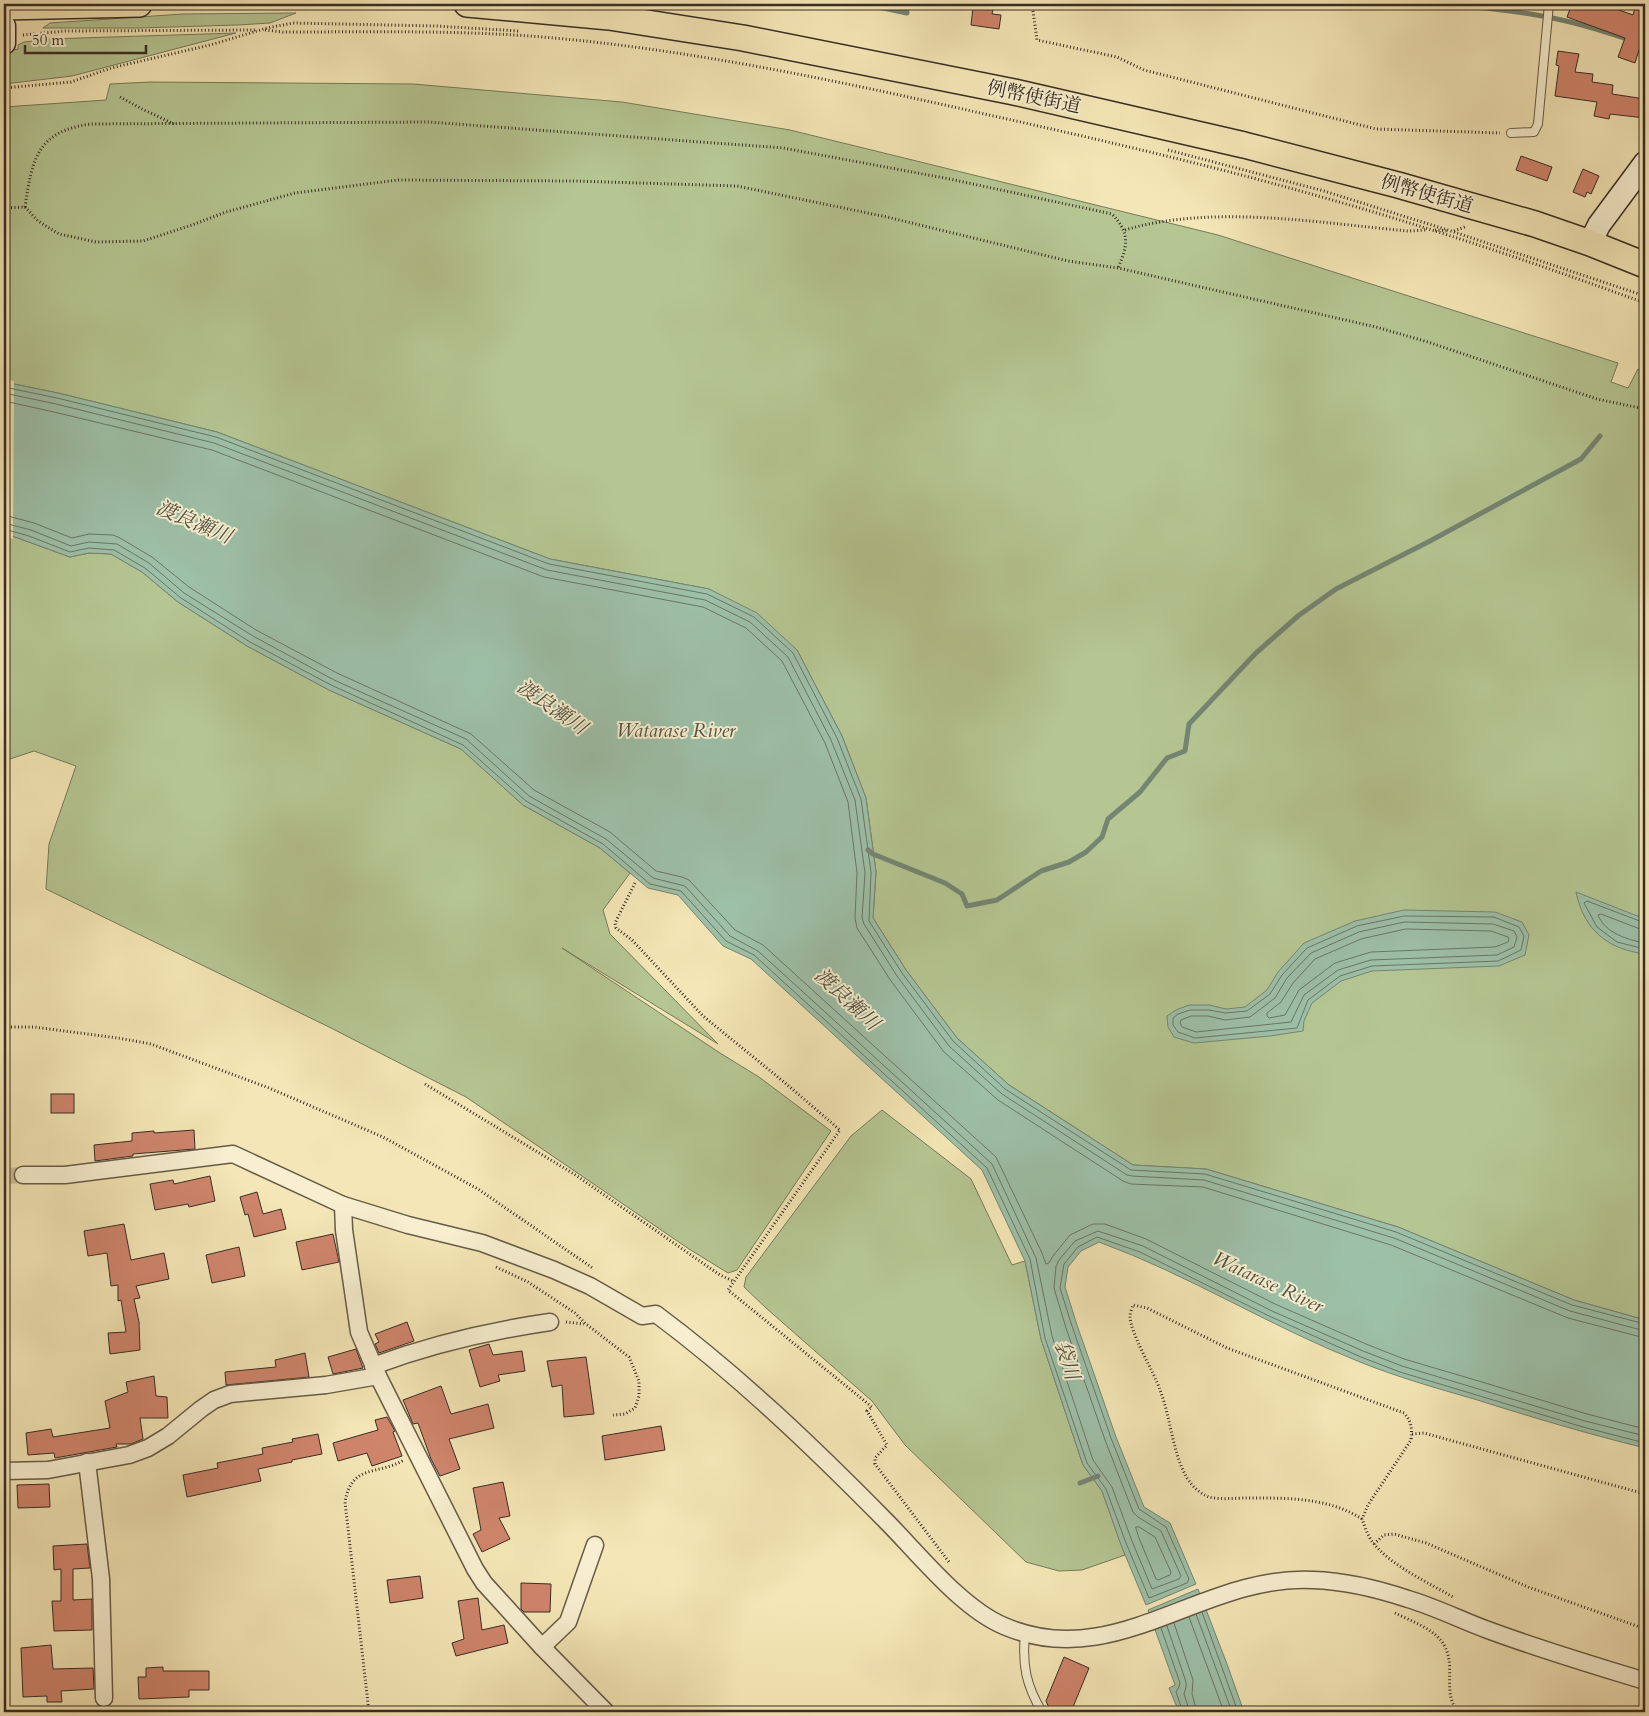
<svg xmlns="http://www.w3.org/2000/svg" width="1649" height="1716" font-family="Cardo,'Noto Serif JP',serif">
	<style>
		.green { fill: #b5c692; stroke: #767a5b }
		.water { fill: #9dc0a8; stroke: #758573 }
		.pier { fill: #f4e6b6 }
		.lines { fill: none; stroke-linecap: round; stroke-linejoin: round }
		.shore { stroke: #6a7666; stroke-width: 1 }
		.stream { stroke: #758573; stroke-width: 5 }
		.building { fill: #cf856c; stroke: #382d24 }
		.street-tunnel { stroke: #cec199; stroke-width: 16; stroke-dasharray: 16 8; stroke-linecap: butt }
		.lane-casing { stroke: #675b48; stroke-width: 10 }
		.street-casing { stroke: #675b48; stroke-width: 19 }
		.secondary-casing { stroke: #382d24; stroke-width: 25 }
		.primary-casing { stroke: #382d24; stroke-width: 28 }
		.path { stroke: #382d24; stroke-width: 3; stroke-dasharray: 1 2.5; stroke-linecap: butt }
		.lane { stroke: #f8efd0; stroke-width: 8 }
		.street { stroke: #f8efd0; stroke-width: 16 }
		.secondary { stroke: #f8efd0; stroke-width: 22 }
		.primary { stroke: #f4e6b6; stroke-width: 25 }
		.labels { text-anchor: middle; dominant-baseline: central; stroke-width: 4; stroke-linejoin: round; paint-order: stroke }
		.street-label { font-size: 19px; fill: #382d24; stroke: #f8efd0 }
		.water-label { font-size: 20px; font-style: italic; fill: #515245; stroke: #f8efd0 }
	</style>
	<rect width="100%" height="100%" fill="#f4e6b6"/>
	<filter id="stains"><feTurbulence type="fractalNoise" baseFrequency=".004" numOctaves="4"/><feColorMatrix values="0 0 0 0 .2 0 0 0 0 .09 0 0 0 0 .02 0 0 0 .5 -.17"/></filter>
	<radialGradient id="worn" r=".72"><stop offset=".6" stop-color="#630" stop-opacity="0"/><stop offset="1" stop-color="#630" stop-opacity=".3"/></radialGradient>
	<g class="green">
		<polygon points="296,13 270,23 238,25 138,28 43,28 50,23 183,14"/>
		<polygon points="236,33 72,76 4,84 4,52 18,49 18,45 24,42 49,39"/>
		<polygon points="150,82 413,84 622,102 790,130 1218,235 1618,363 1611,382 1628,388 1638,369 1645,372 1645,1320 1574,1300 1398,1227 1206,1169 1133,1165 1009,1085 957,1038 906,970 873,918 876,872 866,798 842,736 797,650 709,589 550,559 217,432 58,393 4,382 4,107 106,100 110,84"/>
		<polygon points="4,533 70,557 89,553 111,554 142,572 178,602 247,646 329,690 461,749 523,805 600,848 630,873 603,910 610,934 718,1044 562,948 720,1053 759,1077 831,1131 737,1270 728,1273 689,1249 466,1097 329,1027 46,889 49,844 76,766 34,751 4,761"/>
		<polygon points="882,1110 971,1179 1012,1265 1025,1261 1041,1339 1083,1465 1102,1491 1125,1555 1082,1570 1059,1571 1026,1562 905,1445 872,1401 766,1308 744,1287 746,1277 851,1136"/>
	</g>
	<g class="water">
		<path d="M4,382L58,393L217,432L550,559L709,589L757,613L797,650L842,736L866,798L876,872L873,918L906,970L957,1038L1009,1085L1133,1165L1206,1169L1398,1227L1574,1300L1645,1320V1448C1588,1434 1531,1417 1474,1399C1436,1388 1397,1377 1360,1362C1271,1327 1189,1275 1099,1242L1081,1251L1068,1267L1065,1287L1077,1325L1116,1437L1144,1507L1170,1523L1196,1584L1146,1605L1121,1545L1102,1491L1083,1465L1041,1339L1025,1261L982,1170L751,959L723,946L678,895L648,888L600,848L523,805L461,749L329,690L247,646L178,602L142,572L111,554L89,553L70,557L4,533Z"/>
		<path d="M1576,892L1645,919V954C1607,949 1584,930 1576,892Z"/>
		<polygon points="1404,910 1495,912 1522,922 1529,935 1525,955 1499,966 1372,971 1341,981 1312,1003 1304,1021 1303,1031 1270,1036 1194,1043 1174,1037 1168,1027 1167,1016 1176,1010 1189,1005 1209,1005 1226,1009 1245,1007 1267,990 1278,972 1304,943 1355,921"/>
		<polygon points="1198,1589 1227,1664 1244,1712 1179,1712 1169,1688 1175,1685 1148,1610"/>
	</g>
	<polygon class="pier" points="4,379 14,381 13,539 4,536"/>
	<g class="lines">
		<g class="shore">
			<polyline points="4,387 57,398 216,437 549,564 707,594 754,617 793,653 837,738 861,799 871,872 869,921 902,973 953,1041 1005,1089 1131,1170 1205,1174 1396,1232 1572,1305 1645,1324"/>
			<polyline points="4,393 56,404 214,443 547,570 705,600 750,622 788,657 831,740 855,800 865,873 862,918 864,924 897,976 949,1046 1002,1094 1127,1175 1132,1176 1204,1180 1394,1238 1570,1311 1645,1331"/>
			<polyline points="4,401 54,412 212,450 544,577 703,607 746,628 782,661 825,743 848,802 857,873 855,918 857,928 891,981 944,1052 998,1100 1123,1181 1131,1184 1203,1187 1391,1245 1568,1318 1645,1338"/>
			<polyline points="4,515 34,523 72,538 89,534 113,535 120,538 152,557 189,587 256,630 337,673 471,734 534,790 610,832 656,871 682,877 689,880 735,930 763,945 996,1157 1042,1253 1046,1264 1049,1263 1053,1256 1070,1235 1093,1224 1105,1224 1146,1239 1275,1304 1366,1344 1404,1359 1482,1382 1587,1414 1645,1429"/>
			<polyline points="4,523 31,530 71,546 89,542 117,544 149,563 184,593 253,636 334,680 466,739 529,796 606,839 653,878 685,886 730,936 758,951 992,1164 1036,1258 1052,1336 1093,1460 1112,1487 1132,1541 1152,1589 1179,1579 1181,1576 1161,1531 1138,1517 1133,1512 1105,1440 1066,1328 1054,1288 1056,1266 1059,1260 1075,1241 1098,1231 1143,1246 1272,1311 1363,1351 1402,1366 1585,1421 1645,1436"/>
			<polyline points="4,529 29,536 70,552 89,548 114,550 145,568 181,598 250,642 331,685 463,745 526,801 603,844 650,884 681,891 726,941 754,955 987,1168 1030,1259 1045,1338 1087,1463 1106,1489 1126,1543 1149,1598 1187,1583 1189,1579 1166,1527 1139,1509 1111,1438 1072,1326 1060,1288 1064,1264 1078,1247 1097,1237 1140,1252 1269,1316 1361,1357 1400,1372 1583,1427 1645,1443"/>
			<polygon points="1405,916 1494,917 1519,927 1524,936 1521,950 1498,961 1372,966 1340,976 1308,1000 1297,1028 1195,1038 1178,1032 1173,1025 1173,1018 1178,1014 1190,1010 1209,1010 1225,1013 1247,1011 1270,994 1282,975 1307,948 1357,926"/>
			<polygon points="1405,922 1493,924 1514,931 1517,937 1514,947 1497,955 1371,960 1338,970 1304,995 1291,1022 1196,1032 1182,1027 1180,1023 1181,1020 1191,1016 1208,1016 1225,1020 1250,1017 1275,998 1287,978 1311,953 1359,932"/>
			<polyline points="1645,923 1587,901 1584,903 1597,927 1617,942 1645,949"/>
			<polygon points="1406,929 1491,931 1508,937 1509,939 1508,942 1495,947 1371,952 1335,963 1299,990 1285,1015 1269,1018 1267,1016 1267,1013 1281,1002 1293,983 1315,959 1361,939"/>
			<path d="M1645,929H1640L1601,914L1598,915C1605,933 1628,940 1645,943"/>
			<polygon points="1136,1527 1139,1527 1155,1537 1171,1572 1170,1575 1158,1580 1156,1579 1139,1538"/>
			<polyline points="1202,1612 1238,1712"/>
			<polyline points="1196,1614 1232,1712"/>
			<polyline points="1189,1617 1224,1712"/>
			<polyline points="1174,1623 1193,1680 1192,1694 1197,1712"/>
			<polyline points="1167,1626 1186,1682 1186,1687 1184,1694 1190,1712"/>
			<polyline points="1161,1628 1180,1683 1179,1687 1176,1692 1183,1712"/>
		</g>
		<g class="stream">
			<polyline points="864,4 907,13 906,4"/>
			<path d="M1450,4C1486,8 1522,11 1557,19C1587,25 1616,35 1645,45"/>
			<polyline points="868,850 873,854 945,883 962,894 967,906 997,900 1041,871 1069,862 1086,852 1102,837 1108,819 1140,792 1167,758 1185,751 1189,724 1256,653 1298,616 1336,589 1430,541 1581,459 1600,436"/>
			<polyline points="1080,1483 1098,1476"/>
		</g>
	</g>
	<g class="building">
		<polygon points="1572,4 1602,4 1633,15 1636,4 1645,4 1645,30 1635,63 1618,57 1625,38 1567,17"/>
		<polygon points="973,7 993,10 992,14 1001,15 999,29 971,25"/>
		<polygon points="1558,51 1579,54 1575,72 1593,74 1592,82 1613,85 1612,94 1645,99 1645,118 1610,114 1609,119 1594,116 1597,102 1555,96 1559,66 1556,65"/>
		<polygon points="1521,156 1552,167 1547,181 1516,170"/>
		<polygon points="1583,169 1599,176 1591,194 1587,192 1585,197 1573,192"/>
		<rect x="51" y="1094" width="23" height="19"/>
		<polygon points="194,1130 195,1149 133,1154 133,1156 95,1161 94,1145 132,1141 132,1133 154,1131 154,1133"/>
		<polygon points="210,1176 215,1201 189,1207 188,1204 155,1210 150,1184 173,1180 174,1184"/>
		<polygon points="257,1192 263,1214 281,1209 286,1229 254,1237 248,1214 245,1215 240,1197"/>
		<polygon points="124,1224 131,1260 164,1253 169,1279 136,1286 140,1298 134,1299 139,1322 140,1350 110,1354 108,1333 126,1332 121,1300 118,1301 118,1285 111,1286 107,1253 88,1256 84,1231"/>
		<polygon points="333,1234 339,1262 302,1270 296,1242"/>
		<polygon points="239,1247 245,1276 212,1283 206,1255"/>
		<polygon points="407,1322 414,1341 379,1353 375,1344 379,1342 375,1334"/>
		<polygon points="489,1344 493,1355 522,1351 525,1371 498,1375 500,1381 480,1387 469,1350"/>
		<polygon points="356,1349 363,1368 333,1374 328,1357"/>
		<polygon points="305,1353 309,1377 226,1385 225,1372 276,1367 275,1360"/>
		<polygon points="586,1357 594,1414 564,1417 562,1385 552,1387 547,1361"/>
		<polygon points="154,1376 156,1396 167,1397 168,1418 140,1418 143,1439 131,1444 116,1444 117,1447 55,1458 54,1453 28,1455 26,1433 51,1429 53,1437 110,1428 105,1401 128,1392 126,1382"/>
		<polygon points="441,1386 451,1414 488,1404 494,1428 449,1439 460,1469 440,1476 431,1459 418,1423 413,1424 403,1400"/>
		<polygon points="387,1417 395,1431 393,1432 402,1456 372,1466 367,1453 338,1461 333,1443 378,1430 375,1420"/>
		<polygon points="661,1426 665,1450 605,1460 602,1436"/>
		<polygon points="318,1434 322,1454 292,1460 292,1462 258,1469 261,1481 187,1497 183,1475 218,1468 217,1463 263,1454 262,1448 293,1442 292,1439"/>
		<polygon points="503,1482 510,1516 499,1518 510,1539 482,1552 473,1534 481,1530 473,1488"/>
		<polygon points="49,1484 50,1507 18,1508 17,1485"/>
		<polygon points="87,1544 90,1568 73,1569 73,1600 92,1599 92,1630 54,1631 52,1601 61,1601 61,1569 54,1570 53,1546"/>
		<polygon points="420,1576 423,1598 390,1603 387,1580"/>
		<polygon points="521,1583 551,1584 550,1612 524,1612 521,1609"/>
		<polygon points="478,1598 482,1630 504,1625 508,1643 456,1656 452,1643 464,1639 458,1601"/>
		<polygon points="51,1645 53,1669 93,1668 94,1689 61,1691 62,1702 47,1702 47,1696 23,1697 21,1648"/>
		<polygon points="1064,1657 1089,1668 1071,1712 1051,1712 1046,1701"/>
		<polygon points="163,1667 163,1671 209,1671 209,1690 189,1690 189,1697 139,1699 138,1677 146,1677 146,1668"/>
	</g>
	<g class="lines">
		<polyline class="street-tunnel" points="4,1176 23,1175"/>
		<defs>
			<g id="lane">
				<polyline points="1511,133 1534,132 1538,124 1549,4"/>
				<path d="M1025,1634C1022,1665 1026,1685 1042,1712"/>
			</g>
			<g id="street">
				<path d="M23,1175H65L233,1154L343,1205L408,1225L482,1243L554,1270L590,1286L642,1316L656,1314C738,1375 813,1447 885,1520C918,1553 961,1608 1004,1626C1115,1674 1202,1574 1313,1580C1344,1581 1378,1589 1408,1599C1435,1607 1461,1620 1488,1630C1539,1649 1593,1665 1645,1681"/>
				<polyline points="343,1205 344,1230 359,1332 378,1376 475,1569 484,1583 542,1647 606,1712"/>
				<path d="M373,1366C432,1344 488,1331 550,1322"/>
				<polyline points="87,1462 101,1579 104,1698"/>
				<polyline points="4,1471 48,1470 129,1455 148,1448 168,1436 201,1409 214,1400 230,1394 326,1385 378,1376"/>
				<polyline points="542,1647 568,1622 595,1545"/>
			</g>
			<g id="secondary">
				<polyline points="4,26 4,43"/>
				<polyline points="1590,243 1599,225 1645,163"/>
			</g>
			<g id="primary">
				<polyline points="467,4 609,17 743,38 1014,92 1244,145 1398,185 1535,224 1590,243 1645,265"/>
				<polyline points="4,7 139,4"/>
			</g>
		</defs>
		<use href="#lane" class="lane-casing"/>
		<use href="#street" class="street-casing"/>
		<use href="#secondary" class="secondary-casing"/>
		<use href="#primary" class="primary-casing"/>
		<g class="path">
			<polyline points="1032,4 1037,40 1117,57 1144,70 1376,129 1500,133"/>
			<path d="M265,30L283,32C370,32 456,30 543,37C696,50 848,83 998,117C1106,141 1213,166 1318,196C1429,227 1538,264 1645,303"/>
			<polyline points="23,35 65,31 256,30"/>
			<polyline points="4,88 71,82 111,68 210,45 267,28 293,23 436,26 519,31"/>
			<polyline points="120,97 142,109 174,124"/>
			<polyline points="1168,150 1324,191 1454,232 1645,296"/>
			<polyline points="25,207 38,221 59,234 96,242 143,241 192,225 226,212 295,193 398,180 574,181 737,186 887,217 1068,261 1118,268 1376,327 1428,342 1597,399 1645,409"/>
			<path d="M4,208L25,207C32,159 37,131 91,124L428,122L783,148L950,179L1112,214C1130,233 1128,245 1118,268"/>
			<path d="M1125,230C1212,204 1319,223 1408,231L1426,230"/>
			<polyline points="1435,230 1448,231"/>
			<polyline points="1454,231 1467,226"/>
			<polyline points="635,883 615,923 616,928 632,940 703,1016 784,1082 840,1130 728,1290 872,1407 867,1411 887,1445 875,1458 875,1464 949,1562"/>
			<polyline points="4,1027 34,1027 118,1038 151,1044 269,1088 383,1137 478,1189 594,1269"/>
			<polyline points="425,1084 574,1174 720,1275 733,1281"/>
			<polyline points="496,1267 528,1282 575,1313 586,1324 629,1357 639,1381 639,1396 635,1408 625,1414 613,1415"/>
			<polyline points="566,1322 584,1324"/>
			<polyline points="1412,1434 1424,1433 1645,1494"/>
			<path d="M1362,1519C1328,1497 1286,1498 1247,1498C1236,1498 1220,1500 1209,1497C1199,1493 1193,1487 1187,1478C1172,1452 1171,1418 1160,1390C1154,1372 1130,1333 1130,1316C1130,1313 1132,1308 1133,1305L1147,1308L1227,1348L1404,1413C1412,1422 1412,1429 1411,1440L1368,1505L1362,1519C1365,1527 1368,1537 1374,1544C1392,1566 1429,1583 1453,1597"/>
			<polyline points="1374,1544 1384,1535 1394,1534 1426,1543 1528,1587 1645,1629"/>
			<path d="M1395,1613C1411,1621 1435,1629 1444,1645C1457,1667 1441,1694 1459,1712"/>
			<polyline points="4,1710 7,1712"/>
			<path d="M369,1712L345,1502C352,1463 377,1476 404,1460"/>
		</g>
		<use href="#lane" class="lane"/>
		<use href="#street" class="street"/>
		<use href="#secondary" class="secondary"/>
		<use href="#primary" class="primary"/>
	</g>
	<g class="labels">
		<g class="street-label">
			<text transform="translate(1034 97) rotate(12)">例幣使街道</text>
			<text transform="translate(1427 194) rotate(16)">例幣使街道</text>
		</g>
		<g class="water-label">
			<text transform="translate(194 522) rotate(23)">渡良瀬川</text>
			<text transform="translate(552 707) rotate(35)">渡良瀬川</text>
			<text x="676" y="730">Watarase River</text>
			<text transform="translate(847 999) rotate(43)">渡良瀬川</text>
			<text transform="translate(1268 1282) rotate(25)">Watarase River</text>
			<text transform="translate(1067 1360) rotate(72)">袋川</text>
		</g>
	</g>
	<rect width="1649" height="1716" fill="none" stroke="#f4e6b6" stroke-width="20"/>
	<rect x="5" y="5" width="1639" height="1706" fill="none" stroke="#382d24" stroke-width="2.5"/>
	<rect x="10" y="10" width="1629" height="1696" fill="none" stroke="#382d24"/>
	<path d="M25 45v8h121v-8" fill="none" stroke="#382d24" stroke-width="2.5"/>
	<text x="32" y="45" font-size="15" fill="#382d24" stroke="#f8efd0" stroke-width="4" paint-order="stroke">50 m</text>
	<rect width="100%" height="100%" filter="url(#stains)"/>
	<rect width="100%" height="100%" fill="url(#worn)"/>
</svg>
